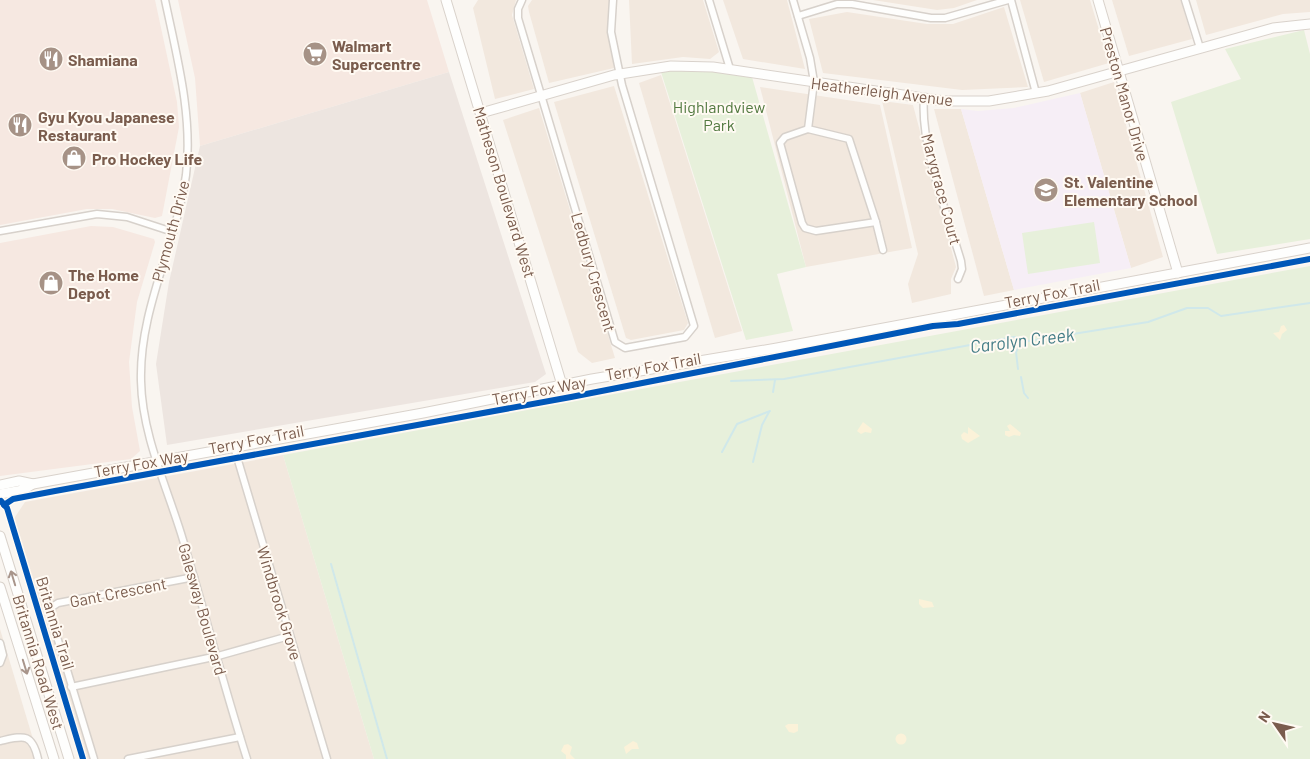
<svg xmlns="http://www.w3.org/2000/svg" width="1310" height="759" font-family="Barlow,sans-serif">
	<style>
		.residential { fill: #f2e8de }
		.commercial { fill: #f6e8e1 }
		.industrial { fill: #ede5e0 }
		.education { fill: #f6eef6 }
		.green { fill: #e7f0db }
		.sand { fill: #fbf2d9 }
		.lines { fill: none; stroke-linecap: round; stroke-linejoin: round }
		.stream { stroke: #d0e8ea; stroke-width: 2 }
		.street-casing { stroke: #d7d1cb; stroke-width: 9 }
		.secondary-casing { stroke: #d9d2cb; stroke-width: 11 }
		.street { stroke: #fefefd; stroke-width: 6 }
		.secondary { stroke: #fefefd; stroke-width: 9 }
		.cycleway-casing { stroke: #fffaf3; stroke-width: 9 }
		.cycleway { stroke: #0057b8; stroke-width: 6 }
		.oneway { stroke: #a8958b }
		.labels { text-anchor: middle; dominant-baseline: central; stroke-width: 4; stroke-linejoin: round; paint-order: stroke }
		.poi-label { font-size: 16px; font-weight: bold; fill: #7a5c4d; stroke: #fffaf3; text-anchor: start }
		.street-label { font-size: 16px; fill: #7a5c4d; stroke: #fffaf3 }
		.park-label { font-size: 16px; fill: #537a41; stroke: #fffaf3 }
		.water-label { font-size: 18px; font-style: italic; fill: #437c86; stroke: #fffaf3 }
	</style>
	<rect width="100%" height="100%" fill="#f9f5f0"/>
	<g class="residential">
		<polygon points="478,0 516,0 512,15 534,89 495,99 473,8"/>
		<polygon points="532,0 610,0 610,42 614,68 549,83 529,12 528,6"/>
		<polygon points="629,0 703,0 719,52 710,59 683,57 632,64"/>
		<polygon points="723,0 787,0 805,69 743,59"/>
		<polygon points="873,0 977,0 954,8 937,10"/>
		<polygon points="1020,0 1090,0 1109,63 1044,82"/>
		<polygon points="1112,0 1181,0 1192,39 1129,56"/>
		<polygon points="1196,0 1310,0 1310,12 1283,14 1206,35"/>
		<polygon points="1004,7 1028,87 962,90 823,73 809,19 847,12 927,24 953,24"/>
		<polygon points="661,75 742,331 715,338 639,83"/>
		<polygon points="1114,82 1163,257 1131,268 1080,93"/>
		<polygon points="614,86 688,323 684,330 631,340 626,338 554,102"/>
		<polygon points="760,87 880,105 912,248 806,267"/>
		<polygon points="882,101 913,105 956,267 951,279 951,294 912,303 908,284 918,254"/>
		<polygon points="539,108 615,358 592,363 578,352 503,120"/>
		<polygon points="934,109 961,109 1014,290 984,296"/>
		<polygon points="283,455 374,759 85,759 13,520 25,502"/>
		<polygon points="0,629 39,759 0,759"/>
	</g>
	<g class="commercial">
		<polygon points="0,0 155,0 177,102 179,127 162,216 155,218 112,209 87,209 0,225"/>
		<polygon points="178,0 427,0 449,72 200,146 195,78"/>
		<polygon points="91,226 113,227 154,239 155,242 137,302 129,362 132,407 140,451 131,459 0,476 0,243"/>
	</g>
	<polygon class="industrial" points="449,72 546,374 535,382 167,445 156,364 169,282 200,146"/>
	<polygon class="education" points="1080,93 1131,268 1014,290 961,109 978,111 1014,108"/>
	<g class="green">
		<polygon points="1304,30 1310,54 1310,239 1217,254 1171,102 1241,79 1225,49"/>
		<polygon points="671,71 712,71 752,77 806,267 777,274 793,331 746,340 661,72"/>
		<polygon points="1094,222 1100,263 1028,274 1022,233"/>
		<polygon points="1310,266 1310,759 374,759 283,455"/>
	</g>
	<g class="sand">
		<polygon points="1284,325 1287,330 1282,334 1280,340 1273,333 1279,332 1281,326"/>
		<polygon points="863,422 872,429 871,433 865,432 861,434 857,431"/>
		<polygon points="1010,424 1021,433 1020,436 1014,435 1009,437 1005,435 1005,431 1010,431 1007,426"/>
		<polygon points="968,427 980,436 968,443 962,439 961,435 964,432 968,434"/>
		<polygon points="919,599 932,602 934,607 923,608 919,604"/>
		<polygon points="788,724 798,724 798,731 794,733 789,732 785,726"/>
		<circle cx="901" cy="739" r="5.5"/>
		<polygon points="633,741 637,743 639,749 632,749 626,754 624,747"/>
		<polygon points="564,745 568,744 572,747 570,754 575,759 566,759 566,755 561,751"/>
	</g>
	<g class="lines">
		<g class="stream">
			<polyline points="1018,369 1016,352 1023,339"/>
			<polyline points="1021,377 1024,393 1028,398"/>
			<polyline points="731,381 784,379 1014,337 1029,341 1148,322 1187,308 1208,308 1221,316 1310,303"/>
			<polyline points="773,392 775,380"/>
			<polyline points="722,452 737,424 770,411"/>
			<polyline points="753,462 762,425 769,412"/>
			<polyline points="331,564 387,759"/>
		</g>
		<defs>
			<g id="street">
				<path d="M165,0C177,57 193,116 186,175C176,245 139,309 141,381C142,436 168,489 183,540C205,613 224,687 247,759"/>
				<polyline points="522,0 518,9 518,18 615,342 625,348 685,337 694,326 622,85 611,32 613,0"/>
				<polyline points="709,0 730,69"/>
				<polyline points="793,0 810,58 814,82 808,129 849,139 876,222 883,250"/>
				<polyline points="1011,0 1036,93"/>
				<polyline points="1185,0 1200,48"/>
				<polyline points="798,16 837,4 852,4 931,18 945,18 1008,0"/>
				<path d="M924,98C920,146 947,213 961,261L962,269L958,279"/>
				<polyline points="808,129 785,137 780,143 802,223 805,228 816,231 876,222"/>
				<polyline points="0,231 97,214 127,217 173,232"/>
				<polyline points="234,447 327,759"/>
				<polyline points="0,643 3,655 0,663"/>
				<polyline points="71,687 218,656 289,636"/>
				<path d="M0,741C23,736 32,732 38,759"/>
				<polyline points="94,759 51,617 52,607 58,603 194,577"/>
				<polyline points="128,759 240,737"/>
			</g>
			<g id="secondary">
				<polyline points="446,0 562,385"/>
				<polyline points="1098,0 1178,273"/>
				<polyline points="481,113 614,75 671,66 713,67 944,101 989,101 1048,91 1273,28 1310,24"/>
				<polyline points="0,485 19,481 33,484"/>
				<polyline points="0,494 23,490 33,484 423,413 592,379 777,348 1310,248"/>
				<polyline points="0,536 69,759"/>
				<polyline points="0,587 54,759"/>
			</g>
		</defs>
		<use href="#street" class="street-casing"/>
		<use href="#secondary" class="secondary-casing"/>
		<use href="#street" class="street"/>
		<use href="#secondary" class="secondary"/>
		<defs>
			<g id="cycleway">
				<polyline points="1,501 7,508 83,759"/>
				<polyline points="4,505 13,499 55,491 571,397 933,326 958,324 1310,259"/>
			</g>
		</defs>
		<use href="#cycleway" class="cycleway-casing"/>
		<use href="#cycleway" class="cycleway"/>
	</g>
	<defs><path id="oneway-shaft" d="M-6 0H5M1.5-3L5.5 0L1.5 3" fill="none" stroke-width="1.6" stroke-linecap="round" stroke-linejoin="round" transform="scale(1.25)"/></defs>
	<g class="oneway">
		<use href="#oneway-shaft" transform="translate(13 578) rotate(-107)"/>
		<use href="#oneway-shaft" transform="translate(25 667) rotate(73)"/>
	</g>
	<defs>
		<symbol id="supermarket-disc" viewBox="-11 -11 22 22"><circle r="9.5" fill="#a69286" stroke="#fffaf3"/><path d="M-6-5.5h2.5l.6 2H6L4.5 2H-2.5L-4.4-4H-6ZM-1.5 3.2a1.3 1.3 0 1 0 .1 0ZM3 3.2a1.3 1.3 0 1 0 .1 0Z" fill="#fff"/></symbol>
		<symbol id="restaurant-disc" viewBox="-11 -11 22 22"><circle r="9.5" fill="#a69286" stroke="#fffaf3"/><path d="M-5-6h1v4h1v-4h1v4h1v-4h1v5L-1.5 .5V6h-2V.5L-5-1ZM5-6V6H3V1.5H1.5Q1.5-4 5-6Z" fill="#fff"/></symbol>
		<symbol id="shop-disc" viewBox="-11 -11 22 22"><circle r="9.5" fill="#a69286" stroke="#fffaf3"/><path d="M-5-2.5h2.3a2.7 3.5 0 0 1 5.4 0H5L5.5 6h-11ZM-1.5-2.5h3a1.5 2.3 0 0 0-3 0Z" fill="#fff"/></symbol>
		<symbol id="school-disc" viewBox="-11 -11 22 22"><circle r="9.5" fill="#a69286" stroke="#fffaf3"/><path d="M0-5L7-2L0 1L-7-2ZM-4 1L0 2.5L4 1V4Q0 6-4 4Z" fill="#fff"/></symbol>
	</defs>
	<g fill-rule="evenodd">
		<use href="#supermarket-disc" x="301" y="40" width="28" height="28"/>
		<use href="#restaurant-disc" x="37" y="45" width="28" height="28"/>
		<use href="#restaurant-disc" x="6" y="111" width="28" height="28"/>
		<use href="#shop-disc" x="60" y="144" width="28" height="28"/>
		<use href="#school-disc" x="1032" y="176" width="28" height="28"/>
		<use href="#shop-disc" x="37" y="269" width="28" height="28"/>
	</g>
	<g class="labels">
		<g class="poi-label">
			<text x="332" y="45">Walmart<tspan x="332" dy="18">Supercentre</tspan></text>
			<text x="68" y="59">Shamiana</text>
			<text x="38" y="116">Gyu Kyou Japanese<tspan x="38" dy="18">Restaurant</tspan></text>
			<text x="92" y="158">Pro Hockey Life</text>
			<text x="1064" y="181">St. Valentine<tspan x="1064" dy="18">Elementary School</tspan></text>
			<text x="68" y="274">The Home<tspan x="68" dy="18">Depot</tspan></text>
		</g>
		<g class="street-label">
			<text transform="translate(882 91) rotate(7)">Heatherleigh Avenue</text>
			<text transform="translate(1125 94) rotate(74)">Preston Manor Drive</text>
			<text transform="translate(942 189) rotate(75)">Marygrace Court</text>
			<text transform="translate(505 192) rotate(73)">Matheson Boulevard West</text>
			<text transform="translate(170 231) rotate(-75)">Plymouth Drive</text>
			<text transform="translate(594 272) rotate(74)">Ledbury Crescent</text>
			<text transform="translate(1052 293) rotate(-11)">Terry Fox Trail</text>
			<text transform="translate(653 366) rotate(-10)">Terry Fox Trail</text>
			<text transform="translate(539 390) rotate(-11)">Terry Fox Way</text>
			<text transform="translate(256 439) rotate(-11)">Terry Fox Trail</text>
			<text transform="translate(141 463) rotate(-10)">Terry Fox Way</text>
			<text transform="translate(118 592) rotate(-11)">Gant Crescent</text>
			<text transform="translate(280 603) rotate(73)">Windbrook Grove</text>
			<text transform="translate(203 609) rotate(74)">Galesway Boulevard</text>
			<text transform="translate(56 623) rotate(73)">Britannia Trail</text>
			<text transform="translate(39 662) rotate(73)">Britannia Road West</text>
		</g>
		<g class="park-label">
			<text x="719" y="106">Highlandview<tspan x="719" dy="18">Park</tspan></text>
		</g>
		<g class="water-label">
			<text transform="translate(1022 340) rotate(-7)">Carolyn Creek</text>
		</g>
	</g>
	<g transform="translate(1275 724) rotate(304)" stroke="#fffaf3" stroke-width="4" paint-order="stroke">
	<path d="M0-4L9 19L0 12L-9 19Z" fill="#7a5c4d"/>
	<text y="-8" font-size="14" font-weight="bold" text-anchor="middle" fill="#7a5c4d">N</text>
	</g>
</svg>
